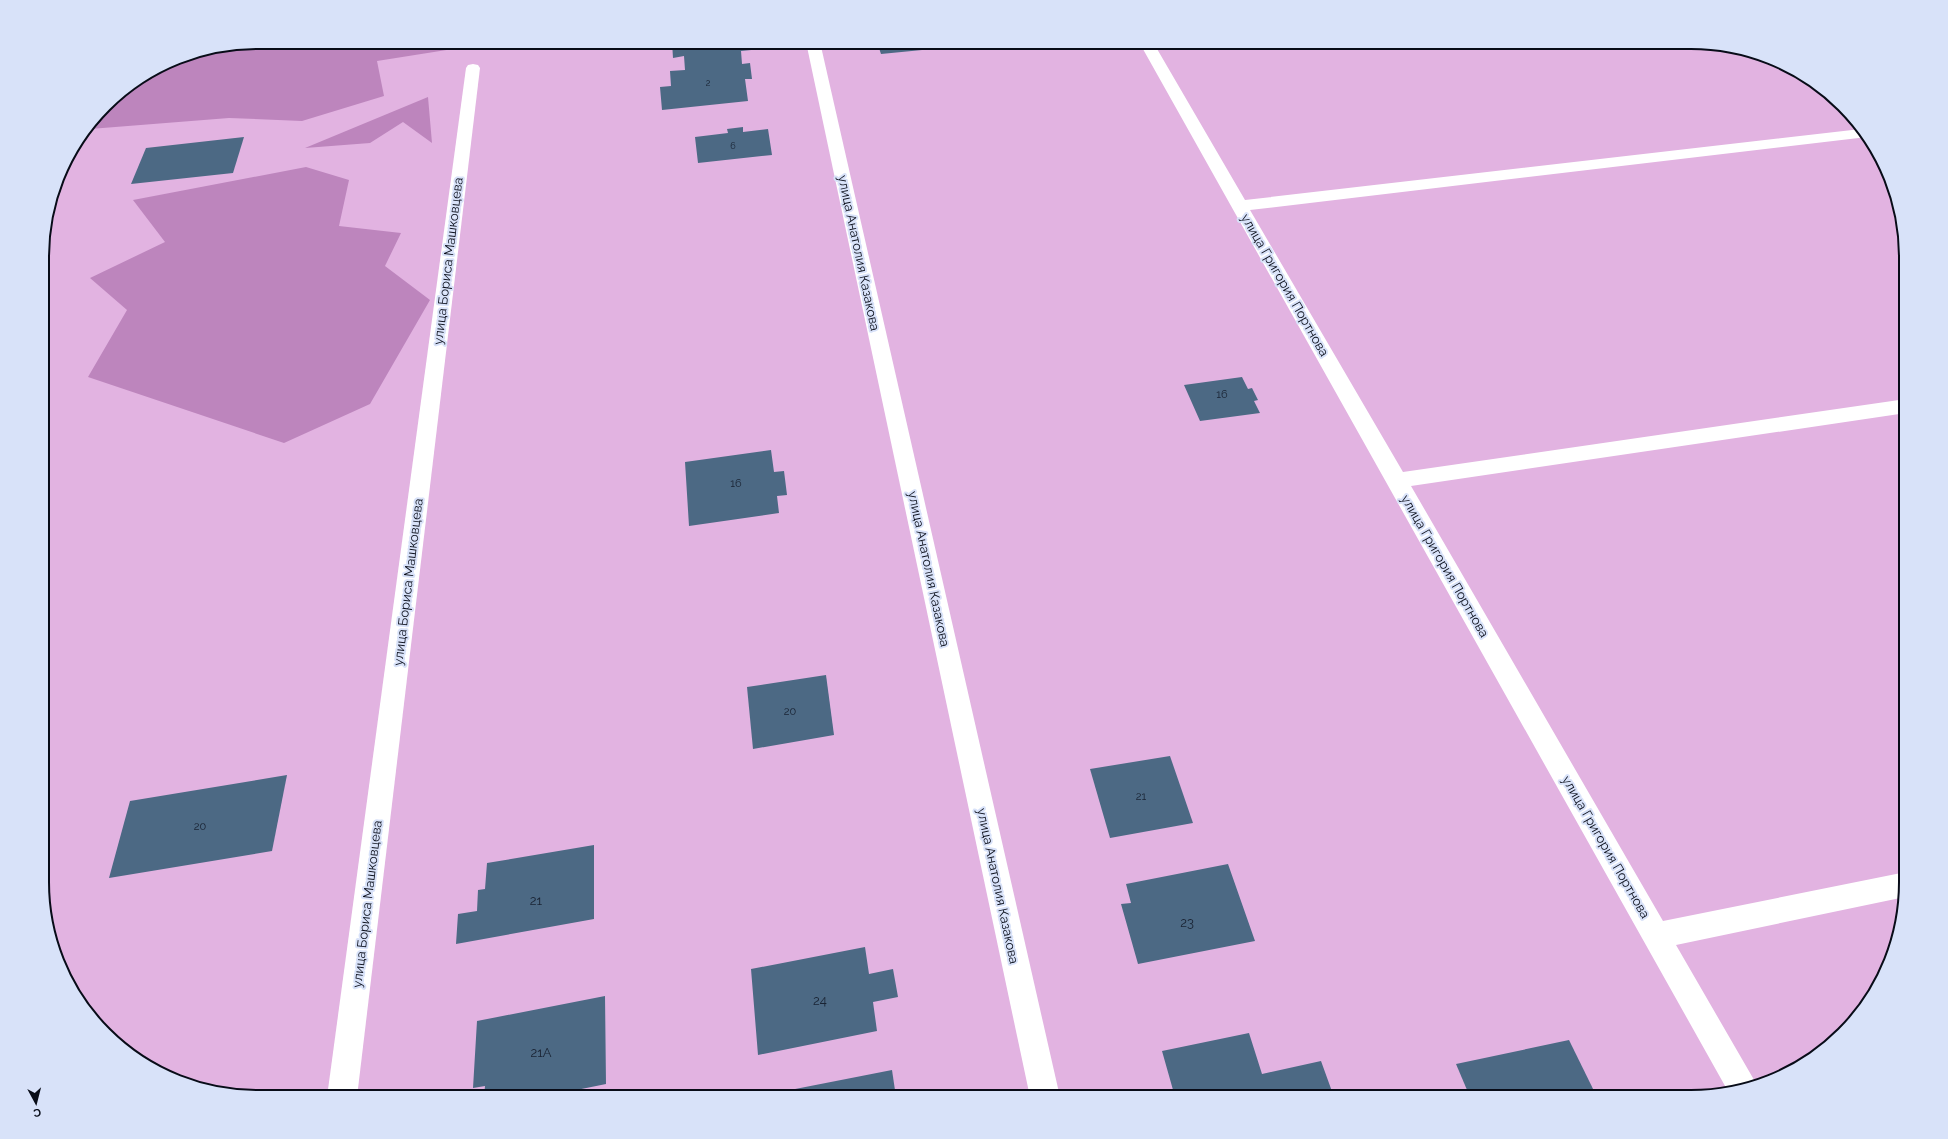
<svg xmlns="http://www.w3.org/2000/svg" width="1948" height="1139" font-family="Raleway,sans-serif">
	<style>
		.green { fill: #e2b3e1 }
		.forest { fill: #bd85bd }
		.building { fill: #4c6984 }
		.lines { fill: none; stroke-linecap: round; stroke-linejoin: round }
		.street { fill: #fff; fill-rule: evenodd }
		.labels { text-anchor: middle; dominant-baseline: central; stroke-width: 4; stroke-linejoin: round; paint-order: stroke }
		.far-number-label { font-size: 9px; fill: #192333 }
		.number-label { font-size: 11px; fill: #192333 }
		.street-label { font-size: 13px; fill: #080c18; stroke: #d8e2f9 }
		.near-number-label { font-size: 13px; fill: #192333 }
		.rim { fill: none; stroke: #080c18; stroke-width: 2 }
	</style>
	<rect width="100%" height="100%" fill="#c5d5fa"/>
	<polygon class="green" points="257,42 1691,42 1747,49 1799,71 1843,105 1877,149 1895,188 1906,243 1906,896 1895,951 1877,990 1843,1034 1799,1068 1747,1090 1705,1097 257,1097 201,1090 149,1068 105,1034 78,1001 53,951 44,910 44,229 64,162 115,96 175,58"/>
	<g class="forest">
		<polygon points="257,42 497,42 377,61 384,96 302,121 229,118 90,129 115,96 175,58"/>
		<polygon points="428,97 432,143 403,122 370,143 305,148"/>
		<polygon points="306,167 349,180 339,226 401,233 385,266 430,300 370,404 284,443 88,377 127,310 90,278 165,242 133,200"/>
	</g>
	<g class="building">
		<polygon points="672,42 771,42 772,48 741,51 742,64 750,63 752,79 745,79 748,101 662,110 660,87 671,86 670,71 685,70 684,56 673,58"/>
		<polygon points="877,42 919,42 922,50 881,54"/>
		<polygon points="743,127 743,132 768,129 772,155 698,163 695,137 728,133 727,129"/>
		<polygon points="244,137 233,173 131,184 146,148"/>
		<polygon points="1242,377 1248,389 1252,388 1258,400 1254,401 1260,413 1200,421 1184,385"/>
		<polygon points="771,450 774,472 784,471 787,495 777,496 779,513 689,526 685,462"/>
		<polygon points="826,675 834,735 753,749 747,687"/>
		<polygon points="1170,756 1193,823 1110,838 1090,769"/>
		<polygon points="287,775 272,851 109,878 130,801"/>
		<polygon points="594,845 594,919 456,944 458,914 477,911 478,890 485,889 487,863"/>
		<polygon points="1228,864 1255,941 1138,964 1121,904 1131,903 1126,884"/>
		<polygon points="865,947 869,974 893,969 898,997 873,1002 877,1031 758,1055 751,969"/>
		<polygon points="605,996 606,1084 542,1097 484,1097 485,1086 473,1088 477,1021"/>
		<polygon points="1249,1033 1262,1074 1321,1061 1334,1097 1175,1097 1162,1051"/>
		<polygon points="1569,1040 1597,1097 1470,1097 1456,1064"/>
		<polygon points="892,1070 896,1097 759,1097 759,1096"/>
	</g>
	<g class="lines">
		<g class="street">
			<polygon points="806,42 820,42 1060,1097 1030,1097"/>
			<polygon points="1139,42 1153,42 1245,200 1861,129 1867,137 1250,210 1403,472 1906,399 1906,413 1411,486 1663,921 1906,872 1905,897 1676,945 1757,1085 1747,1090 1729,1093"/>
			<polygon points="473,64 478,65 480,68 357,1097 327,1097 466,68 468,65"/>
		</g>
	</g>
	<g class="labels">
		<g class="far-number-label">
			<text x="708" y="83">2</text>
			<text x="733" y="146">6</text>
		</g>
		<g class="number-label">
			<text x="1222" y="394">16</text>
			<text x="736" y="483">16</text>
			<text x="790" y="711">20</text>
			<text x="1141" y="796">21</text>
			<text x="200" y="826">20</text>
		</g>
		<g class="street-label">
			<text transform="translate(859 253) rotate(78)">улица Анатолия Казакова</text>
			<text transform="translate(448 261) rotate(-83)">улица Бориса Машковцева</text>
			<text transform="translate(1285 285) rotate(60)">улица Григория Портнова</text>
			<text transform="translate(1445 566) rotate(60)">улица Григория Портнова</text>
			<text transform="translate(929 569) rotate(78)">улица Анатолия Казакова</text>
			<text transform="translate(408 582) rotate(-83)">улица Бориса Машковцева</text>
			<text transform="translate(1606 847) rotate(60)">улица Григория Портнова</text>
			<text transform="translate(998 886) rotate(78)">улица Анатолия Казакова</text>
			<text transform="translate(367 904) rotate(-83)">улица Бориса Машковцева</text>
		</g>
		<g class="near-number-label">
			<text x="536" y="900">21</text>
			<text x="1187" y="922">23</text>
			<text x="820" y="1000">24</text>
			<text x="541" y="1052">21А</text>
		</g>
	</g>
	<path d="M0 0H1948V1139H0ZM257 49H1691A208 208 0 0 1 1899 257V882A208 208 0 0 1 1691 1090H257A208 208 0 0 1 49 882V257A208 208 0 0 1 257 49Z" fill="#d8e2f9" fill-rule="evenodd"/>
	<path class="rim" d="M257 49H1691A208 208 0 0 1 1899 257V882A208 208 0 0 1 1691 1090H257A208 208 0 0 1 49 882V257A208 208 0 0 1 257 49Z"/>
	<g transform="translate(36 1103) rotate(173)" stroke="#d8e2f9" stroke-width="3" paint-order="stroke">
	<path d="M0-3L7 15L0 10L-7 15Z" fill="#080c18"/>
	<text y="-6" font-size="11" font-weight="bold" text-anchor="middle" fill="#080c18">С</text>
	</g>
</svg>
